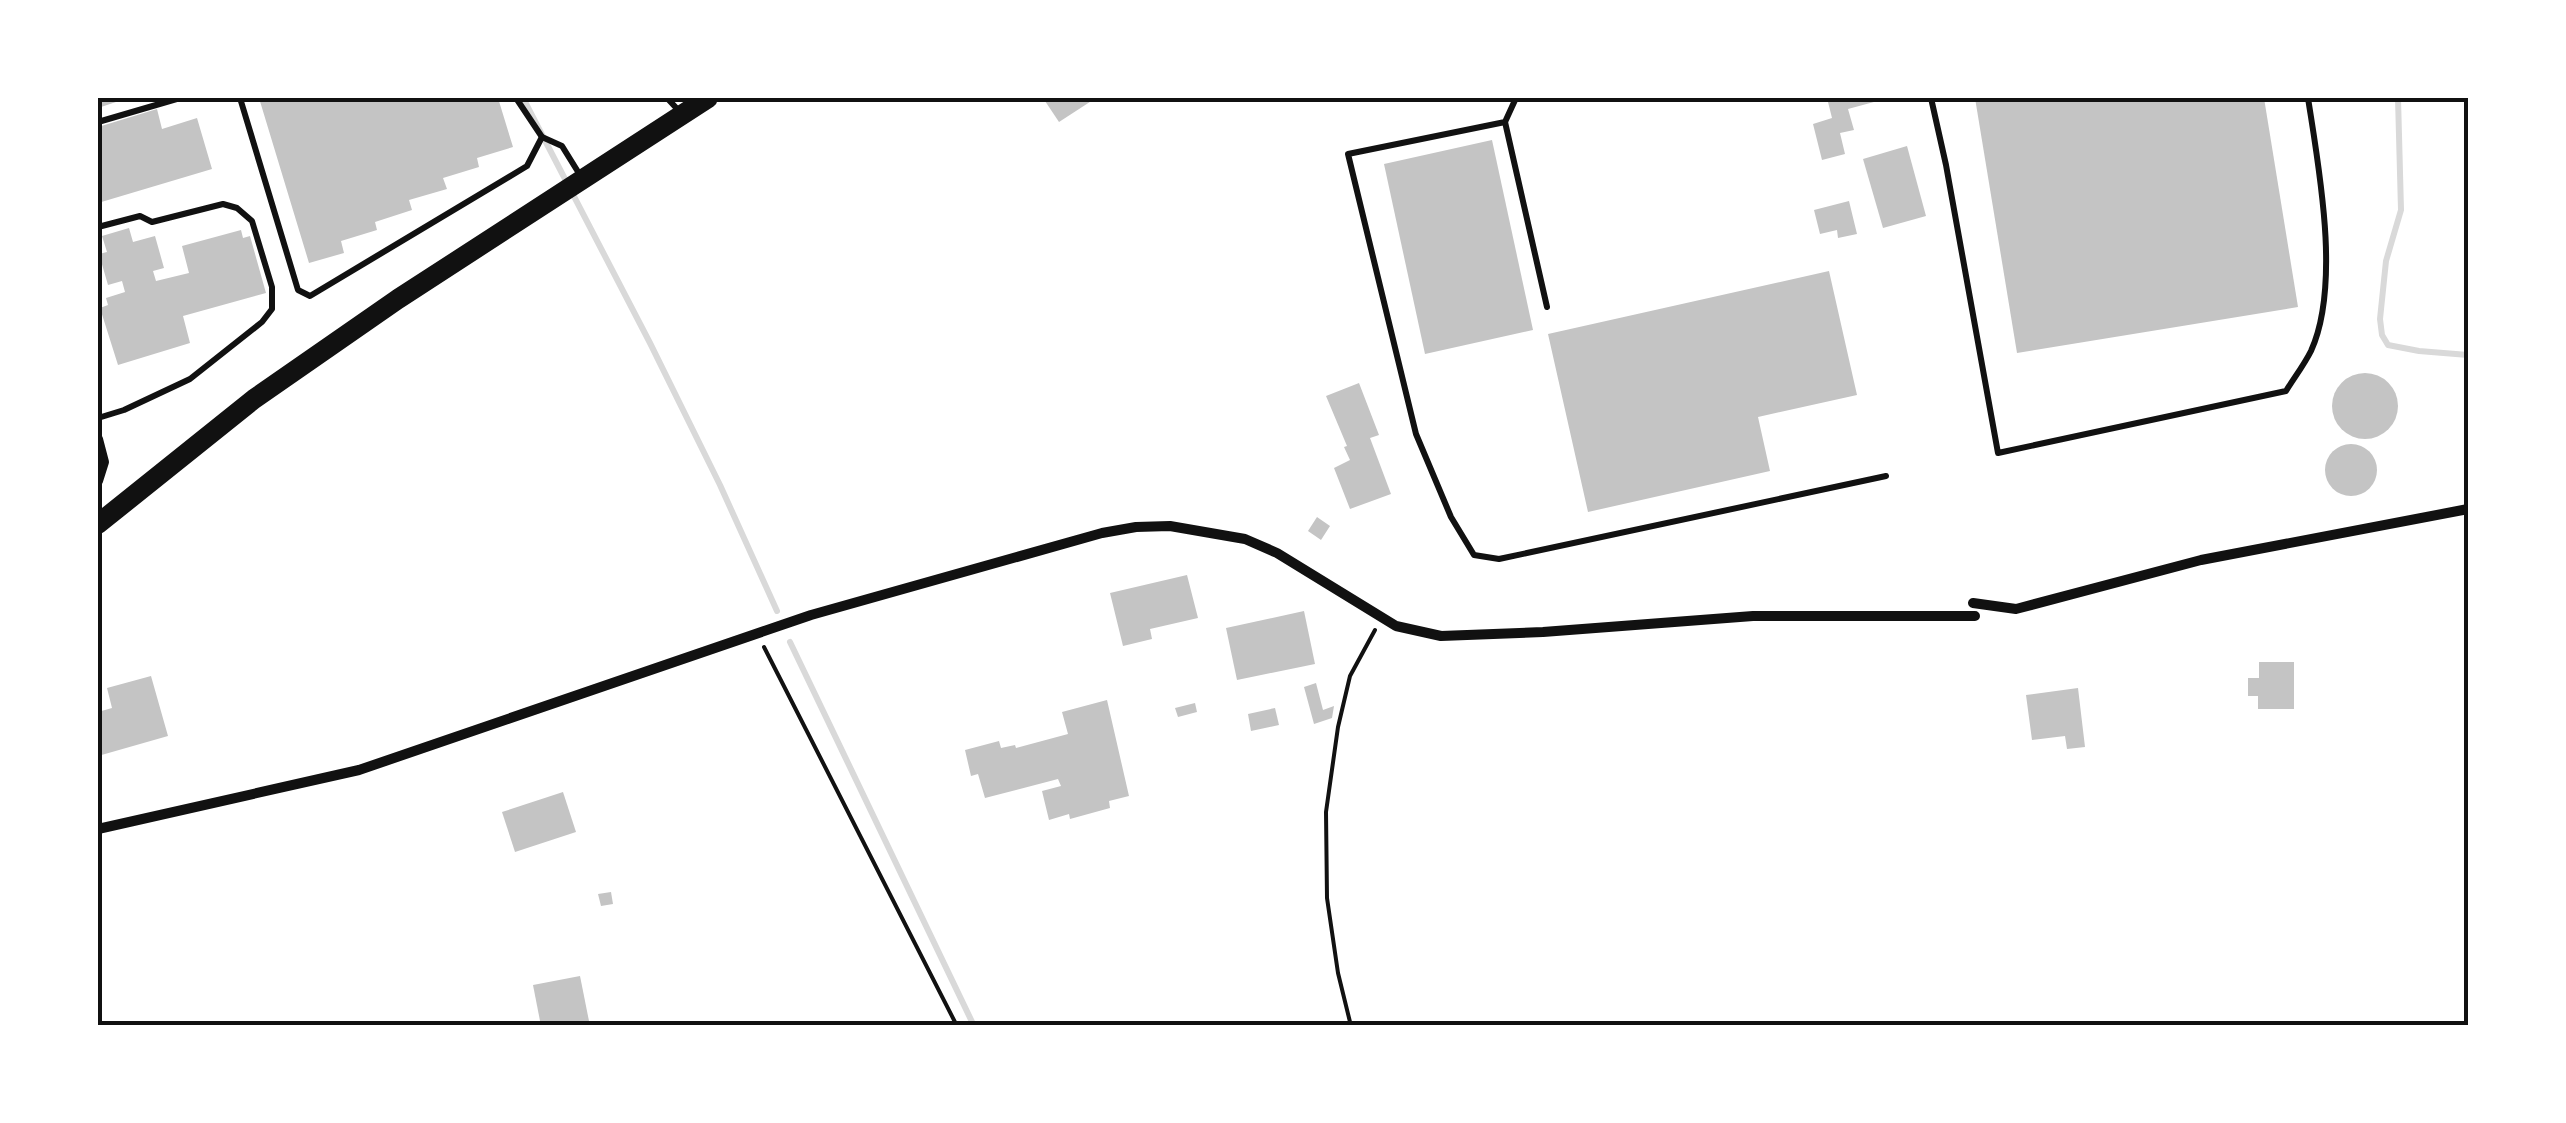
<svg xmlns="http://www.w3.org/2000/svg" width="2566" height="1123" font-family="Quicksand,sans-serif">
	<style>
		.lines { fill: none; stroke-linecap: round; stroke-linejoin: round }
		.stream { stroke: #d9d9d9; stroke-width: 6 }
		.building { fill: #c4c4c4 }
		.path { stroke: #111; stroke-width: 4 }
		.service { stroke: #111; stroke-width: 6 }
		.minor { stroke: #111; stroke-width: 10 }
		.secondary { stroke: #111; stroke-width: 20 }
		.neatline { fill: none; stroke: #111; stroke-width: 4 }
	</style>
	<rect width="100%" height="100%" fill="#fff"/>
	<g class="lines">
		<g class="stream">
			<polyline points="523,98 650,343 720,485 777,611"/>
			<polyline points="2398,98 2401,210 2386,261 2380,319 2382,335 2388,345 2419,351 2468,355"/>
			<polyline points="790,642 974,1026"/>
		</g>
	</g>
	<g class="building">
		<polygon points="98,98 128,98 98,108"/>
		<polygon points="259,98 498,98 513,147 477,158 479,167 443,178 447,189 409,200 412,210 375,222 377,230 341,241 344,253 309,263"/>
		<polygon points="1043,98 1096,98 1059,122"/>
		<polygon points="1827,98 1885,99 1848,109 1854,130 1840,133 1845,154 1822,160 1813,124 1832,118"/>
		<polygon points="1975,98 2264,98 2298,307 2017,353"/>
		<polygon points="157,109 162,129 197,118 212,169 98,203 98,127"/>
		<polygon points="1492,140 1533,330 1425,354 1384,164"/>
		<polygon points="1907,146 1926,216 1883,228 1863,159"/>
		<polygon points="1849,201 1857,234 1838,238 1837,230 1820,234 1814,210"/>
		<polygon points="129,228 133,242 155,236 164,268 153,271 156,281 189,273 182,246 241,230 243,238 250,236 266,293 183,316 190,343 118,365 100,308 108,305 106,298 125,292 122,281 108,285 99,254 107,252 102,236"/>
		<polygon points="1829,271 1857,395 1758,417 1770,471 1588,512 1548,334"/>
		<circle cx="2365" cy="406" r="33"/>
		<polygon points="1359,383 1379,435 1370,438 1391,494 1350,509 1334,468 1350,460 1344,447 1347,446 1326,396"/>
		<circle cx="2351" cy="470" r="26"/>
		<polygon points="1317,517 1330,526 1321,540 1308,531"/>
		<polygon points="1187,575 1198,618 1150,629 1152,639 1123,646 1110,593"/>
		<polygon points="1304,611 1315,664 1237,680 1226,628"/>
		<polygon points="2259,662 2294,662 2294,709 2258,709 2258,696 2248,696 2248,678 2259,678"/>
		<polygon points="151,676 168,736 98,756 98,712 112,708 107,688"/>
		<polygon points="1316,683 1323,710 1334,706 1332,718 1314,724 1304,687"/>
		<polygon points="2078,688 2085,747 2067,749 2065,736 2032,740 2026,695"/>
		<polygon points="1107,700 1129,796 1109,801 1110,808 1070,819 1069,814 1049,820 1042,791 1061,786 1058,779 985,798 978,774 971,776 965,750 999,741 1001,748 1015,745 1016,748 1068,734 1062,712"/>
		<polygon points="1195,703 1197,712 1178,717 1175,708"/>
		<polygon points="1275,708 1279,725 1251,731 1248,714"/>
		<polygon points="563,792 576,832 515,852 502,812"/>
		<polygon points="611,892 613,904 601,906 598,894"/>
		<polygon points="580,976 590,1026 541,1026 533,985"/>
	</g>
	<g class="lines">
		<g class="path">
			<polyline points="764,647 957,1026"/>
			<polyline points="1351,1026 1338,973 1327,898 1326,812 1338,727 1350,676 1375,630"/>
		</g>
		<g class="service">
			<polyline points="240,98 298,290 310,296 527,166 542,137"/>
			<polyline points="516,98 542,137 562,146 580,175"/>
			<polyline points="667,98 681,113"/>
			<polyline points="1516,98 1505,122 1348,154 1416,434 1451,517 1474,555 1499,559 1886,476"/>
			<path d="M1931,98L1946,165L1998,453L2286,391C2294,378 2304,365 2311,351C2341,285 2319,169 2308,98"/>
			<polyline points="98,122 180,98"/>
			<polyline points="1505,122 1547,307"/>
			<polyline points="98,227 140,216 152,222 223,204 237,208 252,221 272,287 272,309 262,322 190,379 124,410 98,418"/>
		</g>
		<g class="minor">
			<polyline points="98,439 104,462 98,481"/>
			<polyline points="1973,603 2016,609 2201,560 2468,509"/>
			<polyline points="98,829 359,770 811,615 1102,533 1136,527 1170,526 1245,539 1277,553 1396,626 1441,636 1543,632 1753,616 1975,616"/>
		</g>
		<polyline class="secondary" points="98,524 254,399 398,299 708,98"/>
	</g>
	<rect width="2566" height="1123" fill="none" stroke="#ffffff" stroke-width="200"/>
	<rect x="100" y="100" width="2366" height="923" class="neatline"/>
</svg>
